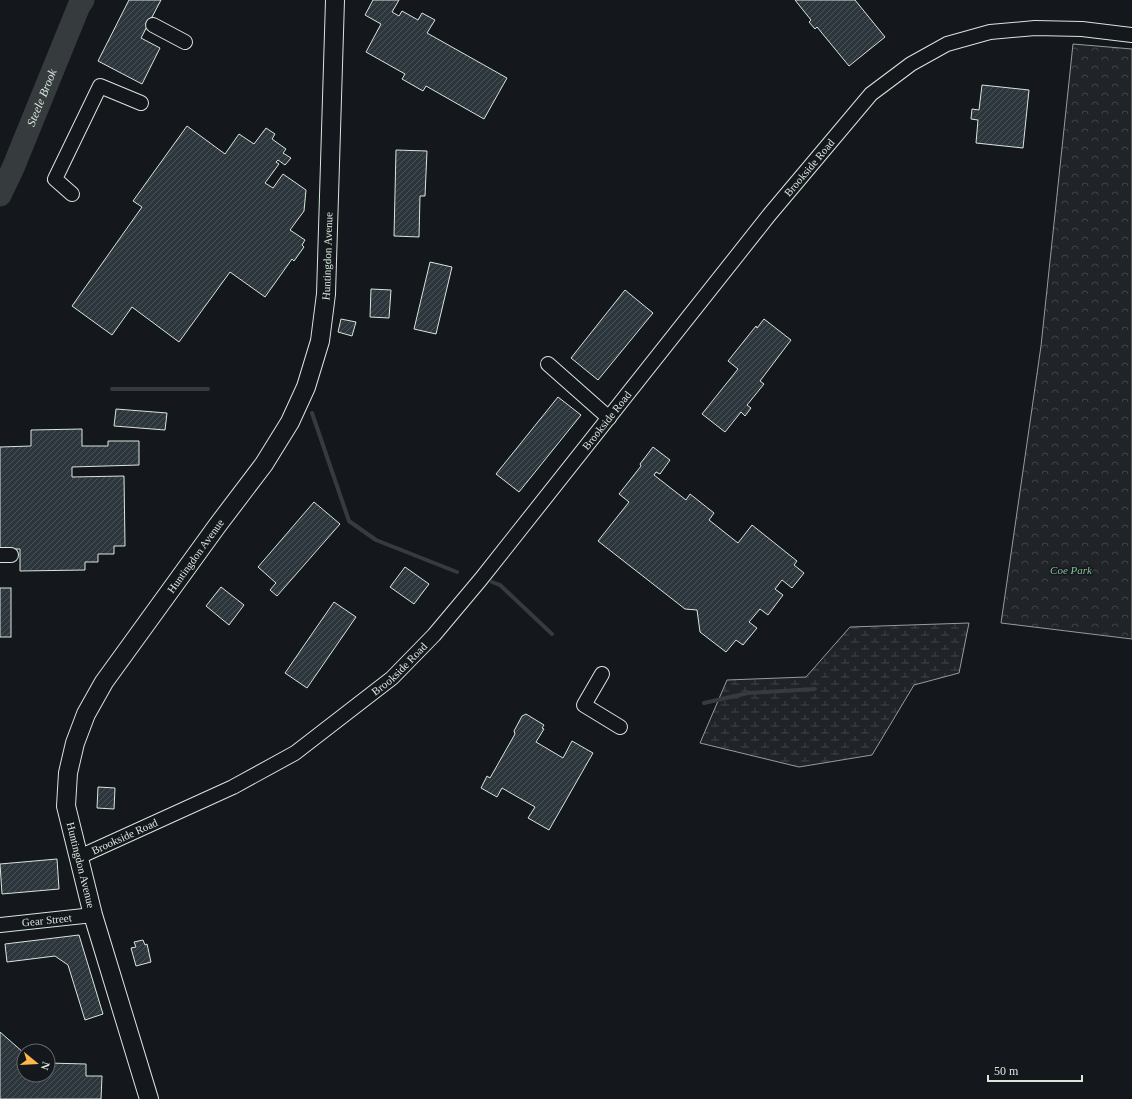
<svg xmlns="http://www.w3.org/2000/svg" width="1132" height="1099" font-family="Georgia,serif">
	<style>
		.forest { fill: url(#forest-crowns); stroke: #939e99 }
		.wetland { fill: url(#wetland-marsh); stroke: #939e99 }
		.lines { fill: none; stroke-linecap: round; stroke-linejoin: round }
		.stream { stroke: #363b3e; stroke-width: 4 }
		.river { stroke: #363b3e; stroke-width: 23 }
		.building { fill: url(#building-hatch); stroke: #d8e6dc }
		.minor-casing { stroke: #d8e6dc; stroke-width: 16 }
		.major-casing { stroke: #d8e6dc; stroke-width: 20 }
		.minor { stroke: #14181c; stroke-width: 14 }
		.major { stroke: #14181c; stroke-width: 18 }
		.labels { text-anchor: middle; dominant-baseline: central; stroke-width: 3; stroke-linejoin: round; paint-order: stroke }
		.street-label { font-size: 11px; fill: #d8e6dc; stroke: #14181c }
		.park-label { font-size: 11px; font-style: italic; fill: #8ac095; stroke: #14181c }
		.water-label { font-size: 12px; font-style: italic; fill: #d8e6dc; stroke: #14181c }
	</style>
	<defs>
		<pattern id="forest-crowns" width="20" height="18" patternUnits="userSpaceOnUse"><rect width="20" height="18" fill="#202428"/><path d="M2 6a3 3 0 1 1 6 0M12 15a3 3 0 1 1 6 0" fill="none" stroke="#404447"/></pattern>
		<pattern id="wetland-marsh" width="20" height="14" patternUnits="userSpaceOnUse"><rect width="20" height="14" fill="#202428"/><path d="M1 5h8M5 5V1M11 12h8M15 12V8" fill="none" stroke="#404447"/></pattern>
		<pattern id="building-hatch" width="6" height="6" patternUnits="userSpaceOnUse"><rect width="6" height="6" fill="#2c363c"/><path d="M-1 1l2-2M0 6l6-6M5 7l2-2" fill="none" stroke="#4a5358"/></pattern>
	</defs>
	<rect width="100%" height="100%" fill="#14181c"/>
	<polygon class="forest" points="1073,44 1132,49 1132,639 1001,623 1041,346"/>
	<polygon class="wetland" points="969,623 959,673 914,685 872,755 799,767 700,743 727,680 806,677 850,627"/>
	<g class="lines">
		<g class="stream">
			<polyline points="112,389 208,389"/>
			<polyline points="312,413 349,521 376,540 457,572"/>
			<polyline points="492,582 500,585 552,634"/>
			<polyline points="704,703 748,693 815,689"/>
		</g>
		<path class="river" id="s1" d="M0,195L13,168L79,6L83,0"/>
	</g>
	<g class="building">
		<polygon points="129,0 161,0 141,38 160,48 142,84 98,61"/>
		<polygon points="373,0 399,0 392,12 399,16 402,11 418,20 422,13 435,20 427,33 507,78 484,119 426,86 423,91 402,79 405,74 366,52 381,24 365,15"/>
		<polygon points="795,0 855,0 885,37 849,66 817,27 815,29 809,22 811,20"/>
		<polygon points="982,85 1029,90 1023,148 976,143 978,120 971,119 972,109 979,110"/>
		<polygon points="187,126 225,154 239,134 254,144 266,128 275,134 272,139 286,149 283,153 291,158 285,165 278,160 276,162 279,164 265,183 273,188 283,174 306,190 304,211 290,230 305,240 302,245 304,247 294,261 292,259 265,297 230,272 179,342 132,307 112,335 72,306 142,207 133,201"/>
		<polygon points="396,150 427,151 425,196 420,196 419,237 394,236"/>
		<polygon points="430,262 452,267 436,334 414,329"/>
		<polygon points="371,289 391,290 389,318 370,317"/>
		<polygon points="625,290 653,313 598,380 571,358"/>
		<polygon points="341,319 356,322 352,336 338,332"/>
		<polygon points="764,319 791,340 760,381 764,384 747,405 751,408 745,416 741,412 725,432 702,414 738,369 728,361 756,326 757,328"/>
		<polygon points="558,397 581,415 519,492 496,474"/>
		<polygon points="116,409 167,413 165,430 114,426"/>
		<polygon points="82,429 82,446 108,446 108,441 139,441 139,465 72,467 72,477 124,476 125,546 114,546 114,554 98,554 98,562 85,562 85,570 20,571 20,549 0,549 0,447 31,446 31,430"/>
		<polygon points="653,447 670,460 660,474 656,472 654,475 686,500 690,494 714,513 709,520 738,543 752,525 797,561 794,565 804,573 792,588 782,580 775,589 783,595 768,615 760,609 749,622 757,628 743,645 736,640 726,652 700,632 697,610 685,609 598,541 629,502 619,494 641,466 640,464"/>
		<polygon points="314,502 340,524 277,596 270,590 276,583 258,567"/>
		<polygon points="405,567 429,584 414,604 390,587"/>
		<polygon points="221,587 244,605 229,625 206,606"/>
		<rect x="0" y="588" width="11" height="49"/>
		<polygon points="334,602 356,617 307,688 285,673"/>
		<polygon points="526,714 544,725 542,728 544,729 536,742 563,758 572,741 593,753 549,830 528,818 535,807 502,788 497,797 481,788 487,776 490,778 515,734 514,731 522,716"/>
		<polygon points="98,787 115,788 114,809 97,808"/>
		<polygon points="57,859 59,889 2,894 0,864"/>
		<polygon points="79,935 103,1014 85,1020 68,965 55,956 7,962 5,944"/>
		<polygon points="143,940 145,945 147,944 151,962 136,966 131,948 136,947 134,942"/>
		<polygon points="0,1032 24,1053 24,1075 48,1075 48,1063 86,1064 86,1076 102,1076 101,1099 0,1099"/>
	</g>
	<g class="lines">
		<defs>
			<g id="minor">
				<polyline points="153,25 185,42"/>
				<polyline points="72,194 55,179 100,86 141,103"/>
				<polyline points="548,364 609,418"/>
				<polyline points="0,555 11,555"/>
				<polyline points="602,674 584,705 620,727"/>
				<path id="s2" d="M79,857L233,787L295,753L392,678L434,635L481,579L770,214L871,94L911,64L947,44L990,32L1035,28L1082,29L1132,35"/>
				<path id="s3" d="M0,925L93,915"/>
			</g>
			<g id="major">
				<path id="s4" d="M149,1099L93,915L66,806L68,773L75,743L86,714L104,682L217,526L264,464L290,422L306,387L320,341L326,294L335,0"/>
			</g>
		</defs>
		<use href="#minor" class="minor-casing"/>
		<use href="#major" class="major-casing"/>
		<use href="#minor" class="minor"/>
		<use href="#major" class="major"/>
	</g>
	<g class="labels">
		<g class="street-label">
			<text stroke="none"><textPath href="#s2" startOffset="1022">Brookside Road</textPath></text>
			<text stroke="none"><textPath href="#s4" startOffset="928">Huntingdon Avenue</textPath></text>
			<text stroke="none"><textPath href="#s2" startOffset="698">Brookside Road</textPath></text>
			<text stroke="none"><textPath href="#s4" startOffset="592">Huntingdon Avenue</textPath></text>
			<text stroke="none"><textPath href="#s2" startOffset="374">Brookside Road</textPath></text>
			<text stroke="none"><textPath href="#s2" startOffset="50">Brookside Road</textPath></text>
			<text transform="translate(81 865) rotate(76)">Huntingdon Avenue</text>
			<text stroke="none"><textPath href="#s3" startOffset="47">Gear Street</textPath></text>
		</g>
		<g class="park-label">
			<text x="1071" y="570">Coe Park</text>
		</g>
		<g class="water-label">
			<text stroke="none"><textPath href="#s1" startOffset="106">Steele Brook</textPath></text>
		</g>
	</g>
	<g transform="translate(36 1063) rotate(108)"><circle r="19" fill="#14181c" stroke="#626a69"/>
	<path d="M0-3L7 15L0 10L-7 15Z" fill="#ffb74d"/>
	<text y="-6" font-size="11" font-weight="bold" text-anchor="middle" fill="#d8e6dc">N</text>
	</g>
	<path d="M988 1075v6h94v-6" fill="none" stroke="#d8e6dc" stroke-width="2"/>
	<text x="994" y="1075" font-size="12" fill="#d8e6dc" stroke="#14181c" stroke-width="3" paint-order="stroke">50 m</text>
</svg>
